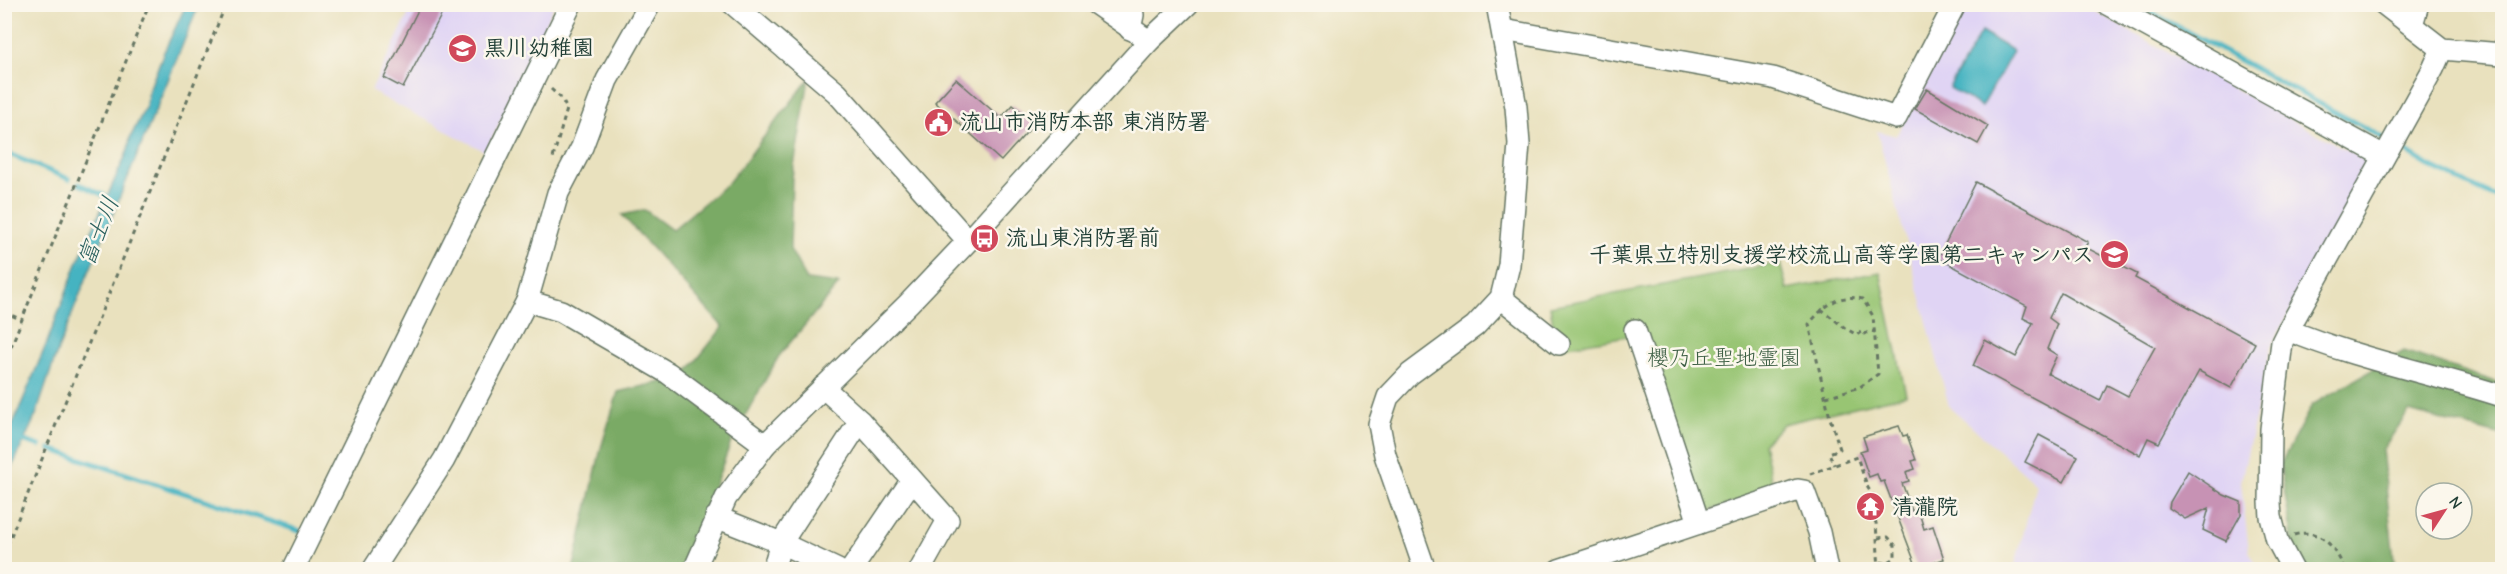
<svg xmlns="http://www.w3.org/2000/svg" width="2507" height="574" font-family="'Comic Neue','Klee One',sans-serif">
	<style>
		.built { fill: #e0d4f4 }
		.green { fill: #98c573; stroke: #5c8154; stroke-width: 1.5 }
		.forest { fill: #7aaa65; stroke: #4c744c; stroke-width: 1.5 }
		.water { fill: #45b3c1; stroke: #32787a; stroke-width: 1.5 }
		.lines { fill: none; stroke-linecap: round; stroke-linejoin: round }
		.stream { stroke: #45b3c1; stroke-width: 5 }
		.building { fill: #c792b4; fill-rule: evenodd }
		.minor-casing { stroke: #667664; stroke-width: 24 }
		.path { stroke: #667664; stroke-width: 3; stroke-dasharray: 4.5 4.5; stroke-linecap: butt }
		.minor { stroke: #fff; stroke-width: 21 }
		.labels { text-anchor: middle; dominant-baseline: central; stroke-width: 5; stroke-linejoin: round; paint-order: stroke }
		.poi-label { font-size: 22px; font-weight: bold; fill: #1f3d34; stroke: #fbf7ec; text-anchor: start }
		.park-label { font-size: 22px; fill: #3d5f44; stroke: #fbf7ec }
		.water-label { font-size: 24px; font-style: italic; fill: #2a605e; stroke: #fbf7ec }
	</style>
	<rect width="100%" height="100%" fill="#fbf7ec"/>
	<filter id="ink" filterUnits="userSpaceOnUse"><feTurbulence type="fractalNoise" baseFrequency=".0167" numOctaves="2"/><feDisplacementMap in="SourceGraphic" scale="12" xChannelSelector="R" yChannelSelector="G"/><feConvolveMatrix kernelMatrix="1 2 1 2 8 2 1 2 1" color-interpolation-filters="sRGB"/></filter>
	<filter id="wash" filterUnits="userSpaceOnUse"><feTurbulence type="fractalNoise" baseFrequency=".008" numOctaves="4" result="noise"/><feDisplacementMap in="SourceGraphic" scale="24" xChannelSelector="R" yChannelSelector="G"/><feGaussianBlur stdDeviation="1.35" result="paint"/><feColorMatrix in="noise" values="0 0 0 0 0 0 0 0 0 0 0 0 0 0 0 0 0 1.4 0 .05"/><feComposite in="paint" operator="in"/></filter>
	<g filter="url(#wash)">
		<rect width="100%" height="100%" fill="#e9e1be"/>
		<g class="built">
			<polygon points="413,5 554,5 486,152 371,91"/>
			<polygon points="1961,5 2082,5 2372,164 2271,346 2241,482 2249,551 2259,569 2014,569 2036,484 1949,406 1877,131 1896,136 1920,95 1919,86"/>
		</g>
		<polygon class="green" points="1780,263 1787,289 1880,272 1906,395 1783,424 1763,444 1774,491 1691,516 1633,335 1557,348 1550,306"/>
		<g class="forest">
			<polygon points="809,79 792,177 790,249 807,280 839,284 779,356 733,437 683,569 573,570 601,448 618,392 683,377 723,327 622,215 645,210 672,230 728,183"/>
			<polygon points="2404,351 2502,384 2502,436 2409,411 2382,450 2395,569 2294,569 2296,560 2280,465 2312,405"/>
		</g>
		<g class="water">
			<polygon points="186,5 199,5 82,289 55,358 36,415 5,483 5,443 46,345 78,261 128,150 130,138 146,106 149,90 163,54"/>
			<polygon points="1981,32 2013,51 1982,107 1949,88"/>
		</g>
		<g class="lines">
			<g class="stream">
				<polyline points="2136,4 2387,140"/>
				<polyline points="2395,145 2429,166 2502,200"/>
				<polyline points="4,152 69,179"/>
				<polyline points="79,184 112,199"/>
				<polyline points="19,439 40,446"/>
				<polyline points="50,449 300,531"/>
			</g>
		</g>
		<g id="blocks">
			<g class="building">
				<polygon points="421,4 447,4 403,88 384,78"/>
				<polygon points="956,79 1001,118 1013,105 1035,123 1001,161 935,102"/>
				<polygon points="1927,89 1988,126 1978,144 1915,109"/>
				<path d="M1976,182L2088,242L2085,247L2137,274L2135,278L2255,343L2231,388L2199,371L2159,443L2148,438L2140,455L1973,366L1985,340L2016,357L2033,323L2023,318L2027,306L1938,258ZM2061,293L2155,347L2128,396L2107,385L2100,401L2048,374L2057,355L2047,349L2057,324L2049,318Z"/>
				<polygon points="1899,426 1903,436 1907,435 1916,460 1912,461 1915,469 1906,472 1909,481 1902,483 1912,511 1918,509 1924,529 1933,526 1944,559 1917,568 1884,481 1880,482 1877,474 1869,477 1860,451 1867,449 1863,437"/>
				<polygon points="2039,435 2078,456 2064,482 2025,462"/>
				<polygon points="2188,471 2224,495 2241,502 2241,514 2226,541 2203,530 2209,508 2185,519 2169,508 2170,502"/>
			</g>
		</g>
	</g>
	<g filter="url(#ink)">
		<use href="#blocks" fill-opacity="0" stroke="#667664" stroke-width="1.5"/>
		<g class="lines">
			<defs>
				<g id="minor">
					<polyline points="733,4 837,93 968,241"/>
					<polyline points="1096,4 1149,41"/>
					<polyline points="2107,4 2384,156"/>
					<polyline points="2384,4 2442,49 2502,54"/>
					<polyline points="2412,25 2418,4"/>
					<polyline points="1130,29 1133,15 1131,4"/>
					<polyline points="1503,30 1773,78 1896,118 1955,4"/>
					<path d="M2442,49L2433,69L2288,330C2357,359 2431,373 2502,396"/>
					<polyline points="1501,298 1559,344"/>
					<polyline points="527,301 561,311 668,373 765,445"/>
					<polyline points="1635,330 1699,523"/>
					<polyline points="2288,330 2282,342 2271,429 2270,502 2271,517 2277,540 2293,570"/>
					<polyline points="823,387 860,421 948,520 920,570"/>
					<polyline points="716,517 781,543 838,570"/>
					<polyline points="293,570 571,4"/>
					<polyline points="373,570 444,460 527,301 558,193 582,147 607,80 650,4"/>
					<polyline points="694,570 726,498 765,445 909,303 968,241 1149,41 1188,4"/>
					<polyline points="773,570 781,543 860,421"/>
					<polyline points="851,570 912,480"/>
					<polyline points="1425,570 1385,455 1379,424 1388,397 1410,374 1475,326 1501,298 1509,265 1519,144 1516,107 1497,4"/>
					<polyline points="1559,570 1798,490 1804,491 1819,532 1827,570"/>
				</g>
			</defs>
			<use href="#minor" class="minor-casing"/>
			<g class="path">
				<polyline points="551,89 561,98 567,109 553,158"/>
				<polyline points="1821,309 1845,328 1857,335 1862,331 1865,334 1870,331 1875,332"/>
				<polyline points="4,312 22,320"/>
				<polyline points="4,364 149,4"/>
				<path d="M1826,397L1860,387L1878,374L1873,316L1863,299C1838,293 1824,306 1809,324L1830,418L1840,449L1829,453L1834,465"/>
				<polyline points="1810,474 1857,457 1868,488 1878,503 1869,506 1876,523 1879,570"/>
				<path d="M2294,535C2321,527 2335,547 2345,570"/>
				<polyline points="1878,538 1888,537 1895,545 1895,558 1887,563 1879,562"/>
				<polyline points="4,553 226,4"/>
			</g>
			<use href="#minor" class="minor"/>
		</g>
	</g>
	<defs>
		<symbol id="school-disc" viewBox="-11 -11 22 22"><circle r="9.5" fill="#d1495b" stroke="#fbf7ec"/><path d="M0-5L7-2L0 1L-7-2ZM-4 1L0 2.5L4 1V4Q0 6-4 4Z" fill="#fff"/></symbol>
		<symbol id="civic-disc" viewBox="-11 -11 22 22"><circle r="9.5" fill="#d1495b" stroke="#fbf7ec"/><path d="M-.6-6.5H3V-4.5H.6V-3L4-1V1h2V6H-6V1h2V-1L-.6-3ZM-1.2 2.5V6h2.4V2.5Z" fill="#fff"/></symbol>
		<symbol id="bus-disc" viewBox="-11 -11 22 22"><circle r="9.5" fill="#d1495b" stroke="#fbf7ec"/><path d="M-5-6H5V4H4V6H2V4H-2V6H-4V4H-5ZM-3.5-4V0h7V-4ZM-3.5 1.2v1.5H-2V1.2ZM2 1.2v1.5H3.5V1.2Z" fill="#fff"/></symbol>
		<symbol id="temple-disc" viewBox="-11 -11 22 22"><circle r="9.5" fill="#d1495b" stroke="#fbf7ec"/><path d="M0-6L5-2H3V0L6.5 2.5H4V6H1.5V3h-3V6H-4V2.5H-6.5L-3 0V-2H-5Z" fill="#fff"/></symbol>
	</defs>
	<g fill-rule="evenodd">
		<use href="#school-disc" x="446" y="32" width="33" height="33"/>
		<use href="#civic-disc" x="922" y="106" width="33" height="33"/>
		<use href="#bus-disc" x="968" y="222" width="33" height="33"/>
		<use href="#school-disc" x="2098" y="238" width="33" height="33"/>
		<use href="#temple-disc" x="1854" y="490" width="33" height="33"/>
	</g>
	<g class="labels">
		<g class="poi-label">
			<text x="484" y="48">黒川幼稚園</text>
			<text x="960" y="122">流山市消防本部 東消防署</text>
			<text x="1006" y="238">流山東消防署前</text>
			<text x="2094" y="255" text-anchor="end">千葉県立特別支援学校流山高等学園第二キャンパス</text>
			<text x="1892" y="507">清瀧院</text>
		</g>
		<g class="park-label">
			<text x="1724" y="358">櫻乃丘聖地霊園</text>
		</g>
		<g class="water-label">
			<text transform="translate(98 231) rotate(-68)">富士川</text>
		</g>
	</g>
	<rect width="2507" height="574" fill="none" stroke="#fbf7ec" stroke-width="24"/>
	<g transform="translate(2444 511) rotate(54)"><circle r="28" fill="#fbf7ec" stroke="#a3ada2" stroke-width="1.5"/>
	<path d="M0-4.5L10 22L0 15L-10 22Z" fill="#d1495b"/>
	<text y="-9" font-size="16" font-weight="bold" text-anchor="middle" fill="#1f3d34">N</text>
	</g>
</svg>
